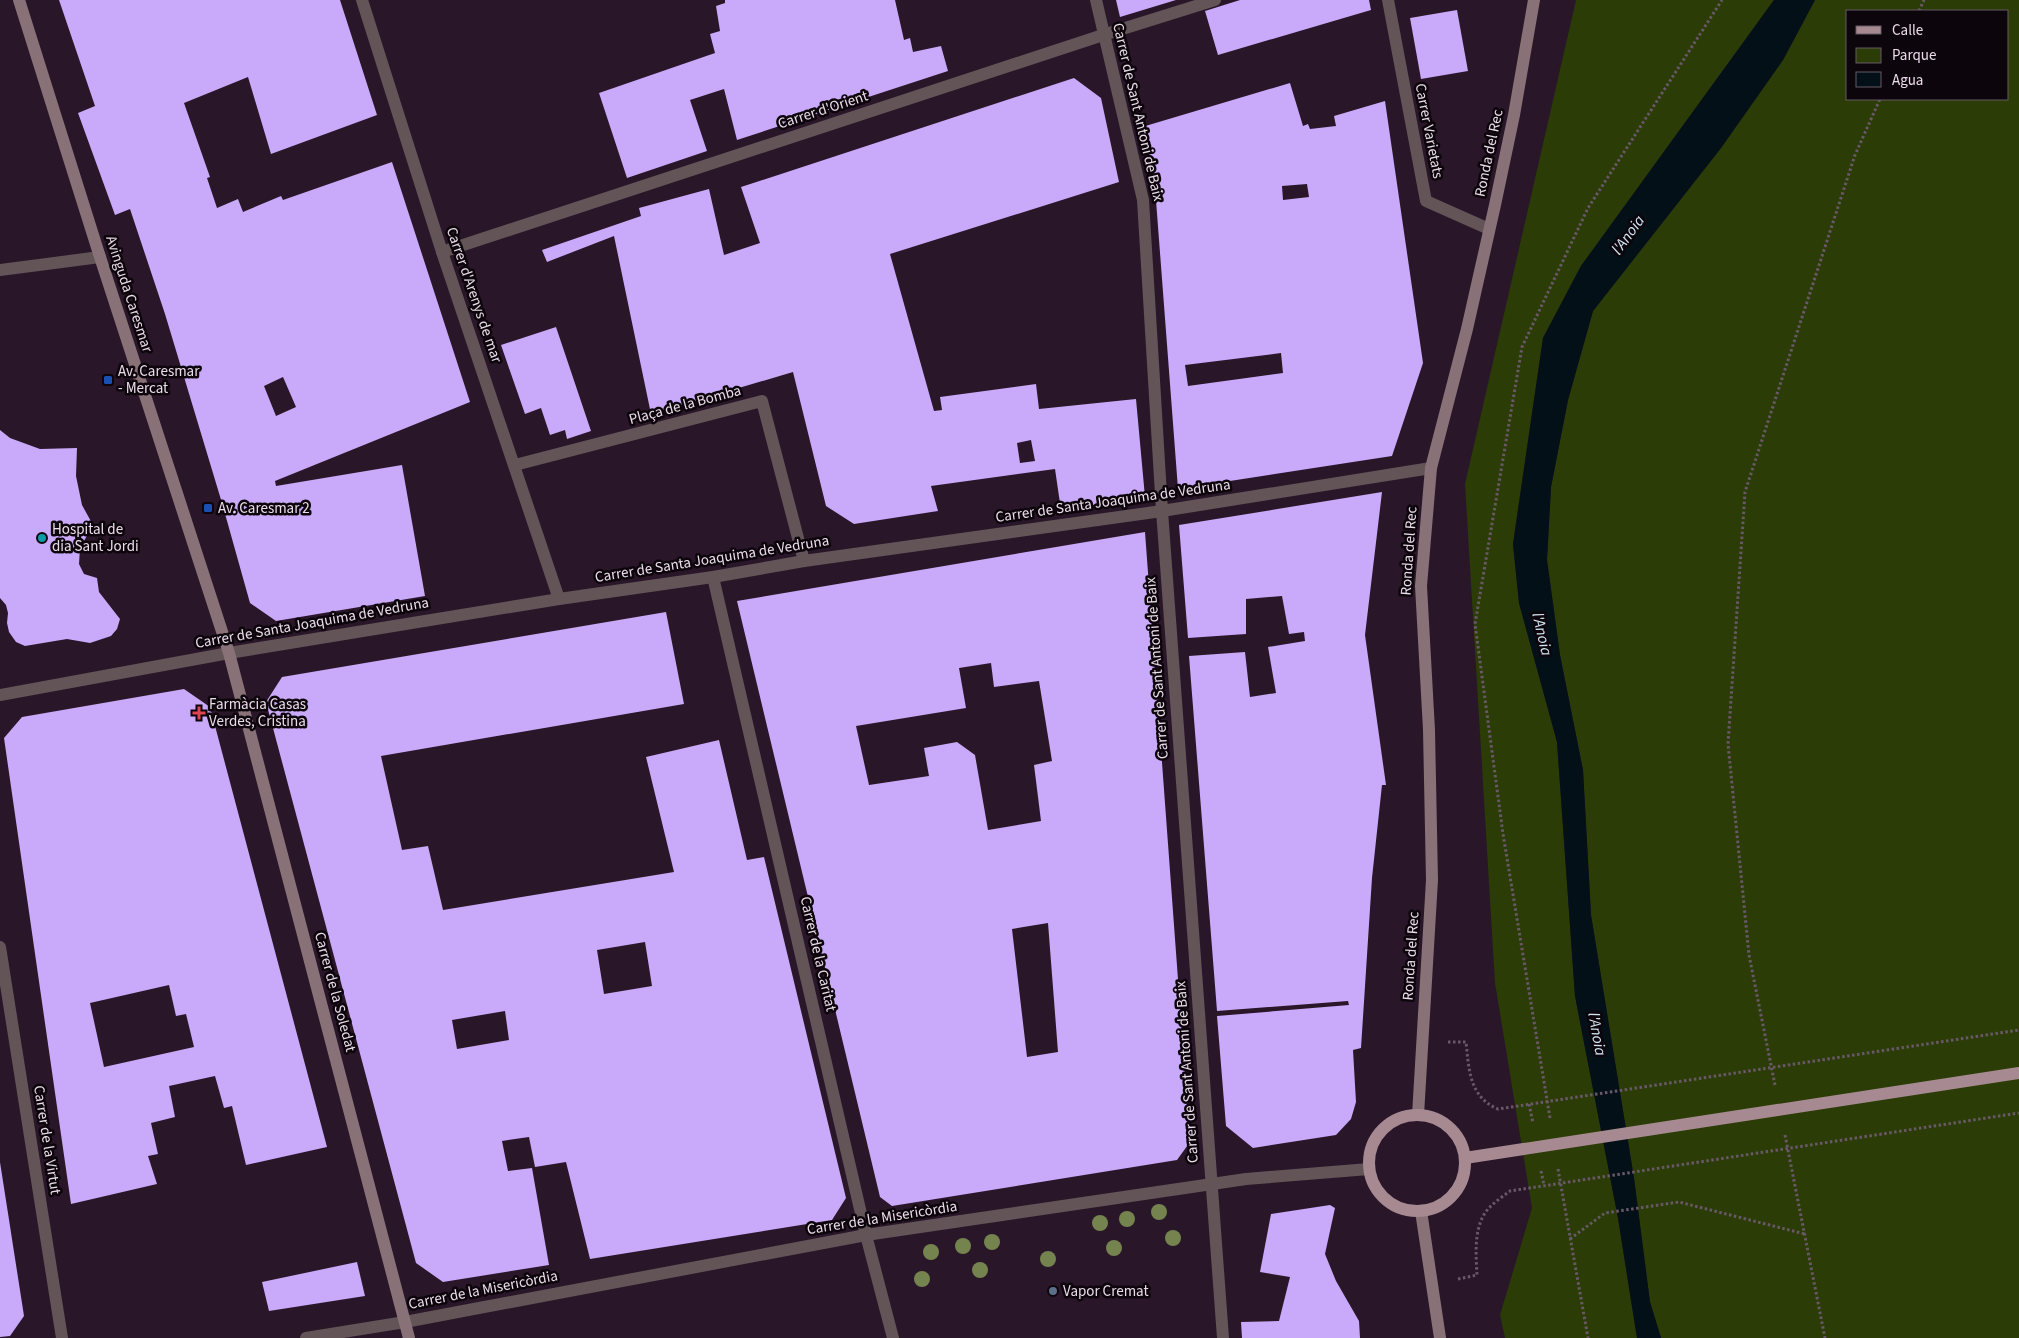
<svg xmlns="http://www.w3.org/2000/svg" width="2019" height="1338" font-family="'Source Sans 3',sans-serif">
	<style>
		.green { fill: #2b3c06; fill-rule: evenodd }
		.water { fill: #041017 }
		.building { fill: #c9a9f9; fill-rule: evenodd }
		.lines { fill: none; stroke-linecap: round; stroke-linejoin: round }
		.path { stroke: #695868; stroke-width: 3; stroke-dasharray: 2.5 2.5; stroke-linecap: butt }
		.street { stroke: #625457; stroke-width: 12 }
		.secondary { stroke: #887277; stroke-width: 12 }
		.primary { stroke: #a68991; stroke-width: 12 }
		.tree { fill: #75834f }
		.transit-dot { fill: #1a4fb4; stroke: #0d050c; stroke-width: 2 }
		.culture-dot { fill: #0f9aa8; stroke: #0d050c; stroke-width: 2 }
		.health-dot { fill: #e0444e; stroke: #0d050c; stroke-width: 2 }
		.service-dot { fill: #5c6f8a; stroke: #0d050c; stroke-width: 2 }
		.labels { text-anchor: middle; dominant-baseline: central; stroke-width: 5; stroke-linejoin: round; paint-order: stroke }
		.street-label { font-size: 15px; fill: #eadde9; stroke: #0d050c }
		.poi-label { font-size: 15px; fill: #eadde9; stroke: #0d050c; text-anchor: start }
		.water-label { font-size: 16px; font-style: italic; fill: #d0e7f3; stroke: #0d050c }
	</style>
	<rect width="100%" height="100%" fill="#291628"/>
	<g class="green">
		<polygon points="1576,0 1774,0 1581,266 1543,338 1513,544 1519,603 1557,742 1575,996 1618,1218 1637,1338 1505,1338 1500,1315 1532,1208 1495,983 1465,484"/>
		<path d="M1815,0H2019V1338H1661L1650,1302L1634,1178L1591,915L1583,770L1560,655L1547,560L1551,487L1568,400L1593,311L1721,148L1783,60ZM1848,11H2008V99H1848Z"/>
	</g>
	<polygon class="water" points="1774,0 1815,0 1783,60 1721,148 1593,311 1568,400 1551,487 1547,560 1560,655 1583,770 1591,915 1634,1178 1650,1302 1661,1338 1637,1338 1618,1218 1575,996 1557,742 1519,603 1513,544 1543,338 1581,266"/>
	<g class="building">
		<path d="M59,0H340L377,115L271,154L248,77L184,103L210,177L207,178L217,208L238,199L243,212L281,196L283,200L392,162L470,402L275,481L276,486L402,465L425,596L276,621L250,603L222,503L165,314L130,209L115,215L78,113L95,106ZM283,377L296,407L276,416L264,386Z"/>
		<polygon points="725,0 895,0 904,40 910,38 913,52 941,46 948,71 737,140 724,89 690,100 707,151 627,178 599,93 715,53 710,34 720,31 716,6 725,3"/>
		<polygon points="1116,0 1176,0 1120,17"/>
		<polygon points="1240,0 1369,0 1371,10 1218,55 1205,11"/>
		<polygon points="1457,10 1468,71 1421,79 1410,18"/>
		<path d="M1074,78L1101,98L1119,182L890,254L934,411L942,410L940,397L1036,384L1039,409L1136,399L1145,497L1061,510L1055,469L931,486L938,511L854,524L826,506L793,372L651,414L614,236L547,262L542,250L641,216L639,208L709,189L724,255L760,243L741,187ZM1031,440L1035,461L1020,463L1017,443Z"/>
		<path d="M1290,83L1303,126L1308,124L1310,129L1336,126L1334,116L1385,101L1423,363L1392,456L1178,489L1154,174L1142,127ZM1307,184L1309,197L1283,200L1282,186ZM1281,353L1283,373L1188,386L1185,365Z"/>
		<polygon points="556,327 591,431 567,439 565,430 550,435 541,408 525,414 501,345"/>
		<polygon points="0,430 10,438 40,449 77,448 76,476 82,505 93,525 80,548 79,564 84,574 97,578 99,592 120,619 117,629 111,636 90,643 67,639 25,646 16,642 9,632 7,623 8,613 6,605 0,598"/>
		<polygon points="1382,492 1365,635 1386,785 1382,785 1372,878 1361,1048 1353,1050 1356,1102 1351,1119 1336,1135 1253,1148 1226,1126 1217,1016 1349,1005 1348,1001 1217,1011 1189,656 1245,652 1250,697 1276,693 1268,647 1305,641 1304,632 1289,634 1282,596 1246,599 1246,634 1188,638 1179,525"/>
		<path d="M1145,532L1190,1142L1177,1160L892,1206L880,1197L737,601ZM991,663L994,687L1039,681L1052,761L1034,765L1041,821L988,830L975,755L957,742L924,748L929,776L869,785L856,726L966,708L959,668ZM1048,923L1058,1052L1027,1057L1012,929Z"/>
		<path d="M666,612L684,704L381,756L402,850L428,846L443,910L674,872L646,757L719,740L747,860L764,857L846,1198L832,1220L590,1259L566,1162L535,1167L529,1137L502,1141L508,1171L532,1168L549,1265L443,1282L416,1263L266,702L282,677ZM645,942L652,986L604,994L597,950ZM505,1011L509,1040L457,1049L452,1020Z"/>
		<path d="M184,689L210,707L327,1147L246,1165L232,1106L224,1108L215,1076L169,1086L175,1117L151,1123L158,1154L148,1156L157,1184L71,1204L4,738L22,717ZM169,985L176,1016L186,1014L194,1047L104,1067L90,1003Z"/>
		<polygon points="0,1162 24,1316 10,1336 0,1337"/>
		<polygon points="1330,1205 1335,1208 1325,1254 1336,1281 1359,1321 1360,1338 1242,1338 1241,1322 1279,1321 1290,1277 1260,1272 1271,1214"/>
		<polygon points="357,1262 365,1296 269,1311 262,1282"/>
	</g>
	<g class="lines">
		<g class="path">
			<polyline points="1919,11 1924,0"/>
			<path d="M1448,1042H1466C1469,1069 1469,1097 1498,1109L2019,1030"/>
			<polyline points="1775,1085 1749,955 1728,744 1745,492 1855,155 1880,99"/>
			<polyline points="1529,1104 1533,1123"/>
			<polyline points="1550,1118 1503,834 1475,624 1522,347 1588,208 1722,0"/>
			<polyline points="1785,1135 1825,1338"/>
			<polyline points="1558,1169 1588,1338"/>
			<polyline points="1541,1171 1544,1185"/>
			<polyline points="1570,1239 1605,1213 1679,1202 1805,1234"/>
			<path d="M1458,1279L1477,1275C1476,1254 1473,1225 1489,1208C1495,1202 1503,1196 1510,1191L2019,1113"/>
		</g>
		<g class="street">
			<polyline points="362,0 442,252 559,599"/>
			<polyline points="1096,0 1143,200 1162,511 1223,1338"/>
			<polyline points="1388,0 1426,201 1489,229"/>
			<polyline points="442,252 1103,35 1215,0"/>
			<polyline points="0,270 100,257"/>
			<polyline points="515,465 762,401 804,561"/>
			<polyline points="713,577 866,1235 893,1338"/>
			<polyline points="0,695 229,653 559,599 713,577 804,561 1162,511 1431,468"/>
			<polyline points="0,947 62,1338"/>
			<polyline points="306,1338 405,1322 866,1235 1246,1179 1369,1169"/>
		</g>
		<g class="secondary">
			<polyline points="19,0 100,257 229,653 409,1338"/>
			<polyline points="1418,1115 1432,880 1429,730 1421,586 1431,468 1467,329 1495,205 1514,115 1534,0"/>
			<polyline points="1421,1211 1440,1338"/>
		</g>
		<g class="primary">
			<circle cx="1417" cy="1163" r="48"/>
			<polyline points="1465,1158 2019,1073"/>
		</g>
	</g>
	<g class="tree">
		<circle cx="1159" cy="1212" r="8"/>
		<circle cx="1127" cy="1219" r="8"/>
		<circle cx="1100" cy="1223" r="8"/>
		<circle cx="1173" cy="1238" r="8"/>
		<circle cx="992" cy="1242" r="8"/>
		<circle cx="963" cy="1246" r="8"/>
		<circle cx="1114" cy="1248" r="8"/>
		<circle cx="931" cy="1252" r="8"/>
		<circle cx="1048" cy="1259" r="8"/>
		<circle cx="980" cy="1270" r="8"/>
		<circle cx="922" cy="1279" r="8"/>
	</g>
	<g class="transit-dot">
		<rect x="103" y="375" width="10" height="10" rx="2.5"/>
		<rect x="203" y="503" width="10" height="10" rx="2.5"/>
	</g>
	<circle class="culture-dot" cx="42" cy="538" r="5"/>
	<path class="health-dot" d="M196.5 705.5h5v5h5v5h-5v5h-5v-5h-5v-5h5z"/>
	<circle class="service-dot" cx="1053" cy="1291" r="5"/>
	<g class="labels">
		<g class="street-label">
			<text transform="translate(823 110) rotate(-18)">Carrer d'Orient</text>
			<text transform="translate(1138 112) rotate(77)">Carrer de Sant Antoni de Baix</text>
			<text transform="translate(1429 131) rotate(79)">Carrer Varietats</text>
			<text transform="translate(1489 153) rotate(-78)">Ronda del Rec</text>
			<text transform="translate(129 294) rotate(72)">Avinguda Caresmar</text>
			<text transform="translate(474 295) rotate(71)">Carrer d'Arenys de mar</text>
			<text transform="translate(685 405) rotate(-15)">Plaça de la Bomba</text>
			<text transform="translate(1113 501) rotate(-8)">Carrer de Santa Joaquima de Vedruna</text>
			<text transform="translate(1409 551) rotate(-86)">Ronda del Rec</text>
			<text transform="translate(712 559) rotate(-9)">Carrer de Santa Joaquima de Vedruna</text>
			<text transform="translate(312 623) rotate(-10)">Carrer de Santa Joaquima de Vedruna</text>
			<text transform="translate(1157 668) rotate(-94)">Carrer de Sant Antoni de Baix</text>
			<text transform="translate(818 954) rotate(77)">Carrer de la Caritat</text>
			<text transform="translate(1411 956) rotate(-86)">Ronda del Rec</text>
			<text transform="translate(335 992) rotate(75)">Carrer de la Soledat</text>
			<text transform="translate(1187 1072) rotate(-94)">Carrer de Sant Antoni de Baix</text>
			<text transform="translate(47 1140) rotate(81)">Carrer de la Virtut</text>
			<text transform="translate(882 1218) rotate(-9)">Carrer de la Misericòrdia</text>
			<text transform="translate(483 1290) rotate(-11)">Carrer de la Misericòrdia</text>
		</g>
		<g class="poi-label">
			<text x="118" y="371">Av. Caresmar<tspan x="118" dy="17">- Mercat</tspan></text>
			<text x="218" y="508">Av. Caresmar 2</text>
			<text x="52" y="529">Hospital de<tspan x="52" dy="17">dia Sant Jordi</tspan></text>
			<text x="209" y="704">Farmàcia Casas<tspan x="209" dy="17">Verdes, Cristina</tspan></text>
			<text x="1063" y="1291">Vapor Cremat</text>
		</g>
		<g class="water-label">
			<text transform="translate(1628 235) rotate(-54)">l'Anoia</text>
			<text transform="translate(1542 634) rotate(77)">l'Anoia</text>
			<text transform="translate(1597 1034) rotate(80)">l'Anoia</text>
		</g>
	</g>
	<rect x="1846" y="10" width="162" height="90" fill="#0d050c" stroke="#655b64"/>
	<rect x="1856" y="26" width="25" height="8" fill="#a68991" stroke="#655b64"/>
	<text x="1892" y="35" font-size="15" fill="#eadde9">Calle</text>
	<rect x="1856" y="48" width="25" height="15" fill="#2b3c06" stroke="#655b64"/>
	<text x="1892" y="60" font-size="15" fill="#eadde9">Parque</text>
	<rect x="1856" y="72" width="25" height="15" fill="#041017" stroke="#655b64"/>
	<text x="1892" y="85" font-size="15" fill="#eadde9">Agua</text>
</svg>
